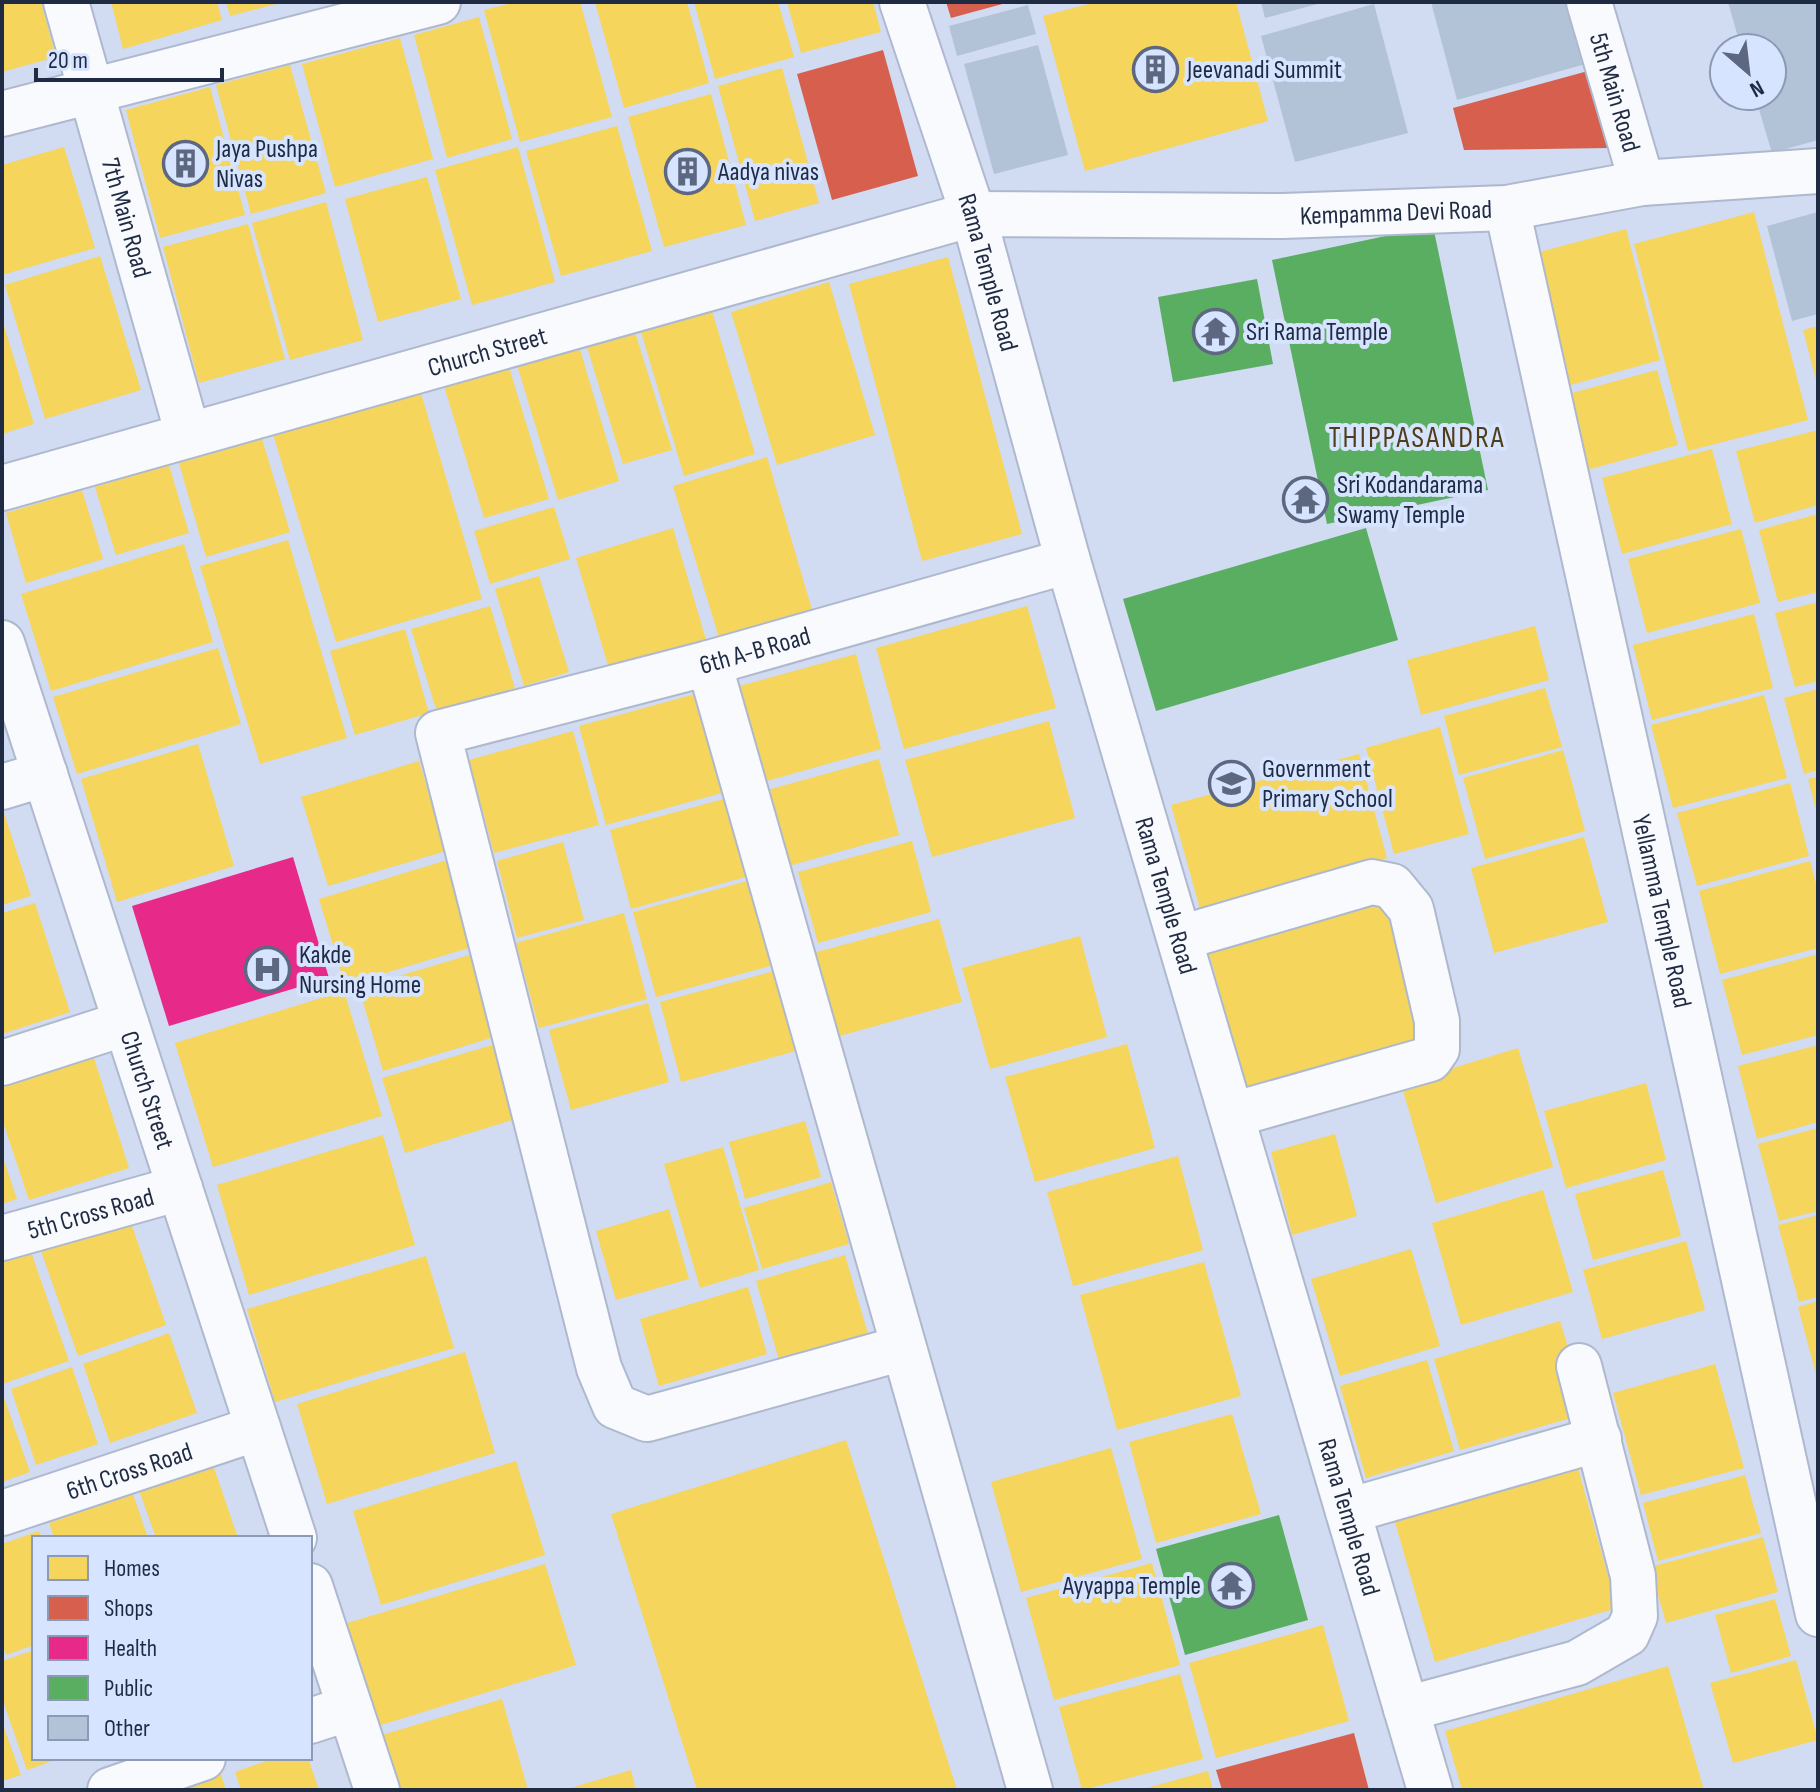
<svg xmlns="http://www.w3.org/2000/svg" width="1820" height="1792" font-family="'Sofia Sans Condensed',sans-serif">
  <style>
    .homes { fill: #f6d55c }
    .shops { fill: #d6604d }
    .health { fill: #e7298a }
    .public { fill: #5aae61 }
    .building { fill: #b2c2d7 }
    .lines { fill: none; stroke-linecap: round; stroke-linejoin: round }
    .minor-casing { stroke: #aeb8ce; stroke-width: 48 }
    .minor { stroke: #f8fafd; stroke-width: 44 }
    .labels { text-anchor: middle; stroke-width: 8; stroke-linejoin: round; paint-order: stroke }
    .poi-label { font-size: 26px; fill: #1f2a43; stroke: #d7e4ff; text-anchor: start }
    .street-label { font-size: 26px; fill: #1f2a43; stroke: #d7e4ff }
    .quarter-label { font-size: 30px; letter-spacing: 2px; fill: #4f3e17; stroke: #d7e4ff }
  </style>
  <rect width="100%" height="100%" fill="#d1dbf1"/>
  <!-- homes -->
  <path class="homes" d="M2 2H41L56 57 2 72Z
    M111 2H217L222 20 123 49Z
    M226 2H280V3L230 16Z
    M516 2H580L612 117 520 142 484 10Z
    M595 2H687L709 83 624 108Z
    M694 2H778L794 57 715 79Z
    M787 2H873L881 32 801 53Z
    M1096 2H1236L1268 121 1085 171 1043 16Z
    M479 17 512 139 447 158 414 35Z
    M400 38 433 159 335 187 302 64Z
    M290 65 326 193 251 214 216 85Z
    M782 68 819 203 755 221 718 86Z
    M210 87 245 215 160 238 126 110Z
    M711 94 746 225 664 247 628 117Z
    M617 126 652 251 561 276 526 151Z
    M64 147 95 248 2 275V165Z
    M518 147 555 282 472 305 435 170Z
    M427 177 461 299 378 322 345 199Z
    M326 202 363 340 290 360 252 223Z
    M1754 212 1808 420 1688 451 1634 244Z
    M248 224 285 359 199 383 163 247Z
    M1626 229 1660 360 1567 386 1532 254Z
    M100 256 141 390 45 419 5 285Z
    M948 257 1022 534 922 561 849 284Z
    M829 282 875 435 777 465 731 312Z
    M712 311 755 454 684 476 641 332Z
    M2 319 34 424 2 434Z
    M1818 326V384H1817L1803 330Z
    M635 332 672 450 623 464 587 347Z
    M579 346 619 481 558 500 517 365Z
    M509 367 549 499 484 518 444 386Z
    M1657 370 1678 445 1587 470 1568 394Z
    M420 390 482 599 336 642 273 434Z
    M1818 430V505L1755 523 1736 451Z
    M262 439 290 532 206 557 179 463Z
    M1712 449 1732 524 1622 554 1602 478Z
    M767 457 813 613 720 641 673 486Z
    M169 465 189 533 116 555 95 487Z
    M82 490 103 559 26 583 6 513Z
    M554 507 570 559 490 584 474 531Z
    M1818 514V592L1778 602 1759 530Z
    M673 528 707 643 610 672 576 558Z
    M1741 529 1760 603 1647 633 1628 559Z
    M288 540 347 738 260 764 200 566Z
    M184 544 213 642 51 691 21 594Z
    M539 576 569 672 524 686 495 589Z
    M1818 602V681L1795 687 1775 613Z
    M490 606 515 688 437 712 411 629Z
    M1027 606 1056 708 904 749 876 648Z
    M1754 614 1773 688 1652 720 1633 645Z
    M1535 626 1549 680 1421 715 1407 660Z
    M405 629 429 713 355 735 330 651Z
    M218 648 241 724 77 774 53 697Z
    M856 654 881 749 752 785 725 690Z
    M1545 688 1562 747 1459 775 1444 716Z
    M1818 689V770L1804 774 1784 698Z
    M702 692 729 791 606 825 579 726Z
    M1764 695 1787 778 1673 808 1651 725Z
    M1049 721 1075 818 932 857 905 760Z
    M1440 727 1469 834 1394 854 1366 748Z
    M573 731 599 825 494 853 469 760Z
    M198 744 234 866 117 902 81 779Z
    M1563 750 1585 831 1485 859 1463 778Z
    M1359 754 1387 858 1200 909 1171 805Z
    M879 759 899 835 778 869 757 793Z
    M419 761 446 851 328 886 301 797Z
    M1818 777V814H1817L1808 779Z
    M1790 783 1809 856 1697 886 1677 813Z
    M727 798 749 876 631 909 610 830Z
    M2 807 31 896 2 905Z
    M1584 837 1608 922 1494 953 1471 868Z
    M912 841 931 912 818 943 798 872Z
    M563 842 584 920 517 938 497 861Z
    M447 860 472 947 345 985 319 899Z
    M1810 861 1818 891V948L1720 974 1699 891Z
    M751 880 774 965 656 997 633 912Z
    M1392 899 1429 1044 1249 1097 1206 942Z
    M35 903 70 1012 2 1034V913Z
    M624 913 647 999 539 1028 516 943Z
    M939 919 962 1002 825 1040 802 956Z
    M1080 936 1107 1037 990 1069 962 968Z
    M479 952 504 1034 383 1071 359 988Z
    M1818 954V1035L1742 1055 1722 980Z
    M774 971 796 1051 681 1082 660 1002Z
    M344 991 382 1116 213 1167 175 1043Z
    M648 1003 669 1082 571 1110 549 1030Z
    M502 1042 525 1116 405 1153 382 1078Z
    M1127 1044 1155 1148 1035 1182 1005 1077Z
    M1818 1045V1122L1757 1139 1738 1066Z
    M1518 1048 1553 1167 1436 1203 1401 1084Z
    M93 1055 129 1168 29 1200 2 1119V1085Z
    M1646 1083 1666 1160 1566 1188 1544 1111Z
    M805 1121 821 1177 745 1199 729 1142Z
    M1818 1128V1211L1779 1221 1758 1144Z
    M1335 1134 1357 1216 1292 1235 1271 1152Z
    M383 1135 415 1245 249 1295 217 1185Z
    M723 1147 759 1270 700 1288 664 1164Z
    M2 1155 17 1199 2 1204Z
    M1178 1156 1203 1250 1073 1286 1047 1192Z
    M1663 1170 1681 1236 1593 1260 1575 1194Z
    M831 1182 849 1244 762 1269 744 1208Z
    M1543 1190 1573 1292 1461 1325 1432 1223Z
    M669 1209 689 1279 616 1300 596 1231Z
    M1818 1215V1297L1799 1302 1778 1225Z
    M130 1220 166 1325 78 1356 41 1251Z
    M1686 1241 1705 1310 1602 1339 1583 1270Z
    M1411 1249 1440 1346 1340 1376 1311 1279Z
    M31 1252 69 1361 2 1384V1262Z
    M845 1255 868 1334 779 1360 756 1281Z
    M426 1256 454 1348 275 1402 247 1309Z
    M1204 1262 1241 1396 1117 1430 1080 1295Z
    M748 1287 767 1354 659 1386 640 1319Z
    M1818 1301V1378H1817L1798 1307Z
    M1560 1321 1588 1413 1460 1450 1434 1359Z
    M169 1333 197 1413 110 1443 83 1364Z
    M465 1352 495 1453 327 1504 297 1404Z
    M1427 1360 1454 1451 1366 1478 1340 1386Z
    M1715 1364 1744 1468 1641 1495 1613 1393Z
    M72 1367 98 1444 36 1465 11 1389Z
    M2 1392 30 1472 2 1482Z
    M1232 1414 1261 1514 1156 1543 1129 1442Z
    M846 1440 957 1790H697L611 1514Z
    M1111 1448 1142 1559 1021 1592 991 1482Z
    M1574 1454 1617 1608 1435 1662 1391 1508Z
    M516 1461 545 1555 381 1605 353 1511Z
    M213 1465 238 1538H156L139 1490Z
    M1745 1475 1761 1533 1658 1561 1643 1503Z
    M133 1494 148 1538H54L49 1523Z
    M39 1531 42 1538H34V1645L6 1655 2 1643V1544Z
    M1763 1537 1778 1592 1666 1623 1650 1567Z
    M1152 1563 1180 1665 1054 1700 1026 1598Z
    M545 1564 576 1665 378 1726 347 1623Z
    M1775 1599 1791 1656 1731 1673 1715 1615Z
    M1323 1625 1349 1721 1216 1758 1189 1663Z
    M34 1650V1758H61L27 1770 2 1698V1661Z
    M1796 1660 1818 1740 1733 1763 1710 1683Z
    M1668 1666 1704 1790H1462L1445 1731Z
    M1180 1674 1203 1759 1082 1790 1059 1707Z
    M502 1699 528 1790H398L382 1735Z
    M2 1722 21 1775 2 1781Z
    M276 1758H308L319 1790H241L235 1772Z
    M218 1766 226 1790H152Z
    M631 1770 636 1790H567V1789Z
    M1208 1771 1213 1790H1143V1789Z"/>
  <!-- shops -->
  <path class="shops" d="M946 2H1005L1006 3 951 18Z
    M883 50 918 176 832 200 797 74Z
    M1588 71 1609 148 1464 150 1453 108Z
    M1354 1733 1369 1790H1222L1216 1770Z"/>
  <!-- health -->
  <path class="health" d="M293 857 329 978 169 1026 132 906Z"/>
  <!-- public -->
  <path class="public" d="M1433 226 1488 490 1327 524 1272 260Z
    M1257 279 1273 364 1173 382 1158 297Z
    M1366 528 1398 640 1156 711 1123 599Z
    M1279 1515 1308 1620 1185 1655 1156 1549Z"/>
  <!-- building -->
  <path class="building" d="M1261 2H1320L1321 3 1265 18Z
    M1431 2H1573L1589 63 1457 100Z
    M1728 2H1818V140L1772 153 1755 96H1772V48H1741Z
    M1374 4 1408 133 1295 162 1261 36Z
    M1028 5 1036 34 957 56 949 26Z
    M1038 45 1068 155 994 174 964 64Z
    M1818 212V314L1792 321 1767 226Z"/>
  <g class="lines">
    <defs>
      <g id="minor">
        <path id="s1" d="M66 2 188 435"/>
        <path id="s2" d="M902 2 973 214 1068 561 1430 1790"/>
        <path id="s3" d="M1589 2 1642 183"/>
        <path d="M2 114 438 2"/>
        <path id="s4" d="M1507 208 1818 1614"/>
        <path id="s5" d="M2 488 973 214 1283 216 1507 208 1642 183 1818 171"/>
        <path id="s6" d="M2 643 294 1538"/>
        <path d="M709 663 1030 1790"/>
        <path d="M2 787 45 774"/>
        <path d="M1180 938 1372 882 1392 886 1411 909 1437 1021V1049L1430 1059 1232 1115"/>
        <path d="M2 1063 126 1023"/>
        <path id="s7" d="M2 1238 180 1188"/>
        <path id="s8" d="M903 1348 647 1419 615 1406 599 1368 438 733 709 663 1068 561"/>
        <path d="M1348 1511 1599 1439"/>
        <path id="s9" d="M2 1513 258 1428"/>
        <path d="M310 1586 377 1790"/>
        <path d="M1406 1709 1577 1663 1627 1634 1635 1616 1633 1576 1579 1366"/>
        <path d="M310 1721 350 1708"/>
        <path d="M110 1790 203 1758"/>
      </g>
    </defs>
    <!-- minor casing -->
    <use href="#minor" class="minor-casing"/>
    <!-- minor -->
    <use href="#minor" class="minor"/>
  </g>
  <!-- icons -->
  <defs>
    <symbol id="building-ring" viewBox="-11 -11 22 22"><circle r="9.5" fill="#d7e4ff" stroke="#5d6880" stroke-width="1.5"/><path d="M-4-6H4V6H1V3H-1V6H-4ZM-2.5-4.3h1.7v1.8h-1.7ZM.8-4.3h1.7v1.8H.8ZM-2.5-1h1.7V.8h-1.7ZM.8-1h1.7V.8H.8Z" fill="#5d6880"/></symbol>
    <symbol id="temple-ring" viewBox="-11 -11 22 22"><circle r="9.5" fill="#d7e4ff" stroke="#5d6880" stroke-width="1.5"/><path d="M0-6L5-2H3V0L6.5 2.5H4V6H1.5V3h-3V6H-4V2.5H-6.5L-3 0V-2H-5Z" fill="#5d6880"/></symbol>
    <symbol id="school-ring" viewBox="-11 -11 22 22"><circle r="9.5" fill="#d7e4ff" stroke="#5d6880" stroke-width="1.5"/><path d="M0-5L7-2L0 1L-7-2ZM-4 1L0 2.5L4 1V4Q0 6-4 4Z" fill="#5d6880"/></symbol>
    <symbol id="hospital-ring" viewBox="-11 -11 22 22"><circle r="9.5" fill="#d7e4ff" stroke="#5d6880" stroke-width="1.5"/><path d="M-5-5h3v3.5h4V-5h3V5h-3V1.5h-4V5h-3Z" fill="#5d6880"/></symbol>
  </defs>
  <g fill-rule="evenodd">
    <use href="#building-ring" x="1130" y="44" width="51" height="51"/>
    <use href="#building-ring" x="160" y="138" width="51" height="51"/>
    <use href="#building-ring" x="662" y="146" width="51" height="51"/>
    <use href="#temple-ring" x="1190" y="306" width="51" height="51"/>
    <use href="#temple-ring" x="1280" y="474" width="51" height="51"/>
    <use href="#school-ring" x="1206" y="758" width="51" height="51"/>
    <use href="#hospital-ring" x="242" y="944" width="51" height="51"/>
    <use href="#temple-ring" x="1206" y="1560" width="51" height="51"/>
  </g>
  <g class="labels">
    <!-- poi labels -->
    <g class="poi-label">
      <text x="1187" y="78">Jeevanadi Summit</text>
      <text x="216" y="157">Jaya Pushpa<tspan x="216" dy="30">Nivas</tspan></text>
      <text x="718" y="180">Aadya nivas</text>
      <text x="1246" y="340">Sri Rama Temple</text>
      <text x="1337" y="493">Sri Kodandarama<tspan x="1337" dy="30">Swamy Temple</tspan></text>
      <text x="1262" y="777">Government<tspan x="1262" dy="30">Primary School</tspan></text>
      <text x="299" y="963">Kakde<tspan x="299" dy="30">Nursing Home</tspan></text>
      <text x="1201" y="1594" text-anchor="end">Ayyappa Temple</text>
    </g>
    <!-- street labels -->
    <g class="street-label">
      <text dy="9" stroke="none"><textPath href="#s3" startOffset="94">5th Main Road</textPath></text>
      <text dy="9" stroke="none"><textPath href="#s5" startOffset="1432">Kempamma Devi Road</textPath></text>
      <text dy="9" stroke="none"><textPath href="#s1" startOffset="224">7th Main Road</textPath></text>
      <text dy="9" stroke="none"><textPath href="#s2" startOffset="284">Rama Temple Road</textPath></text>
      <text dy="9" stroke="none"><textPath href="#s5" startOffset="504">Church Street</textPath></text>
      <text dy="9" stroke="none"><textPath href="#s8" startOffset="1324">6th A-B Road</textPath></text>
      <text dy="9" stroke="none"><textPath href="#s2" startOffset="932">Rama Temple Road</textPath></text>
      <text dy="9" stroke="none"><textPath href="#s4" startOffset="720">Yellamma Temple Road</textPath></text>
      <text dy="9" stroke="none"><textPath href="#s6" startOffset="470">Church Street</textPath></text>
      <text dy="9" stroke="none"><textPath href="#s7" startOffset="92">5th Cross Road</textPath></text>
      <text dy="9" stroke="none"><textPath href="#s9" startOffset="134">6th Cross Road</textPath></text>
      <text dy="9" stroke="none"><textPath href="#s2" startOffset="1580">Rama Temple Road</textPath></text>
    </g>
    <!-- quarter labels -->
    <g class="quarter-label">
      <text x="1417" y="447">THIPPASANDRA</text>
    </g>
  </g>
  <!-- border -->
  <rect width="1820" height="1792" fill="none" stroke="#1f2a43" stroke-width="8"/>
  <!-- legend -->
  <rect x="32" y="1536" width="280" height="224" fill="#d7e4ff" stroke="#8d9ab4" stroke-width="2"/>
  <rect x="48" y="1556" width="40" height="24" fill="#f6d55c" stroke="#8d9ab4" stroke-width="2"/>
  <text x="104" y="1576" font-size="24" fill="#1f2a43">Homes</text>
  <rect x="48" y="1596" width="40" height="24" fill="#d6604d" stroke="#8d9ab4" stroke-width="2"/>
  <text x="104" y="1616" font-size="24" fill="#1f2a43">Shops</text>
  <rect x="48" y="1636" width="40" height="24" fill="#e7298a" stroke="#8d9ab4" stroke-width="2"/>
  <text x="104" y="1656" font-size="24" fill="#1f2a43">Health</text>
  <rect x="48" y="1676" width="40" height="24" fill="#5aae61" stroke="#8d9ab4" stroke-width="2"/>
  <text x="104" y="1696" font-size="24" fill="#1f2a43">Public</text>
  <rect x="48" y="1716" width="40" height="24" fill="#b2c2d7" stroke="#8d9ab4" stroke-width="2"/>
  <text x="104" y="1736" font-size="24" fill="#1f2a43">Other</text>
  <!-- north arrow -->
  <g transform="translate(1748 72) rotate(152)"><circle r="38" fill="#d7e4ff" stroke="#8d9ab4" stroke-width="2"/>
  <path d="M0-6L14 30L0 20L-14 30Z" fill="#5d6880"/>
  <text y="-12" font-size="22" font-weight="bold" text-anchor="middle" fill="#1f2a43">N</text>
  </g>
  <!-- scale -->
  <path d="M36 68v12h186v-12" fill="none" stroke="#1f2a43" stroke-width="4"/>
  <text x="48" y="68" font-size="24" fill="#1f2a43" stroke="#d7e4ff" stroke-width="6" paint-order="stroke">20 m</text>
</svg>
